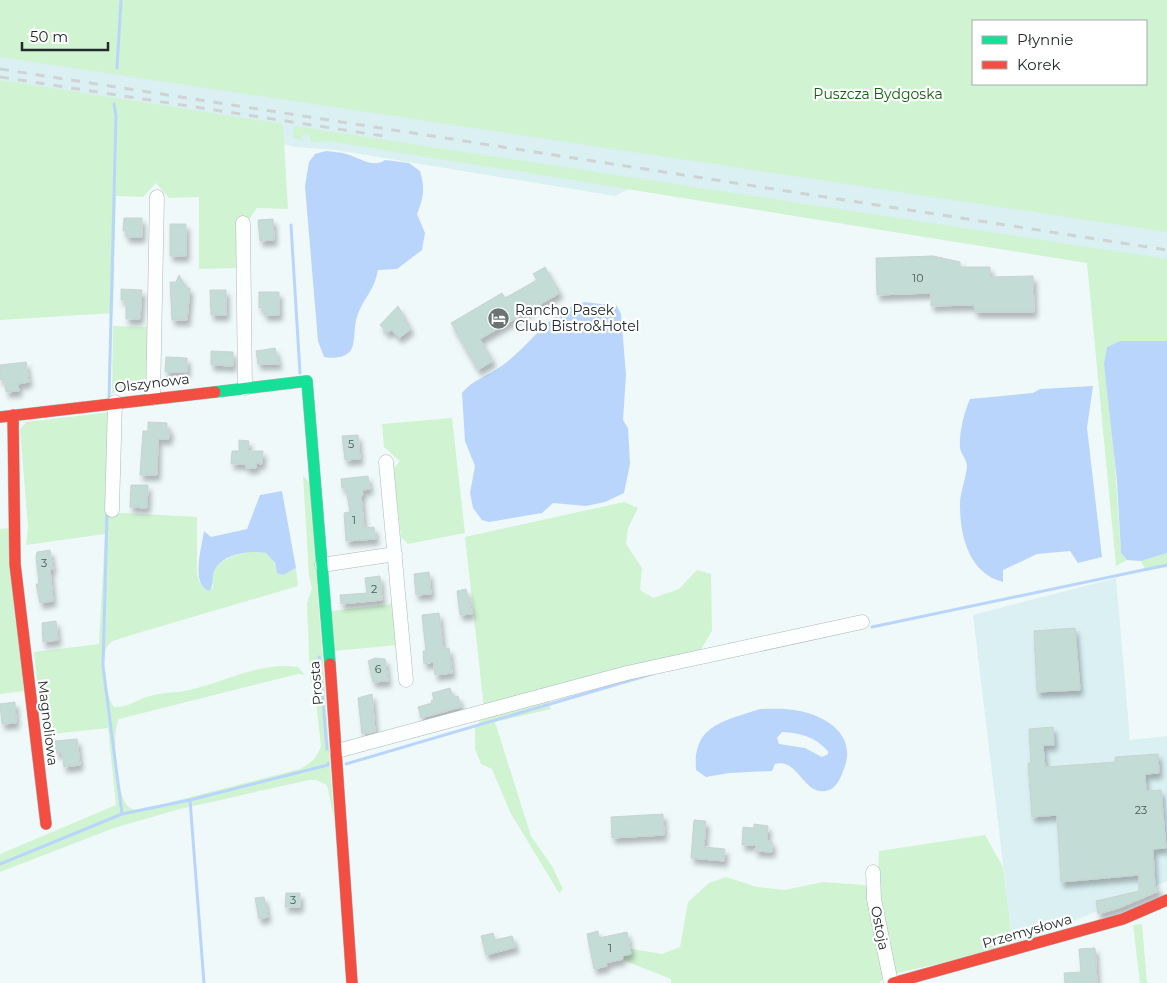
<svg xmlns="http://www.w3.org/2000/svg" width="1167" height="983" font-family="Montserrat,sans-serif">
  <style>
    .built { fill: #daf0f3 }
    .green { fill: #d0f3d2; fill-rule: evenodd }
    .water { fill: #bad5fc; fill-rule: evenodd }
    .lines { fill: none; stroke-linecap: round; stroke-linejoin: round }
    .stream { stroke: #bad5fc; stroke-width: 3 }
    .building { fill: #c3dcd6; stroke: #cad2d1; filter: url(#shadow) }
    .street-casing { stroke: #afb8b9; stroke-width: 15 }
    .fast-casing { stroke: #afb8b9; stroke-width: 12 }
    .jam-casing { stroke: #afb8b9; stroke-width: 12 }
    .street { stroke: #fdfefe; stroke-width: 14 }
    .fast { stroke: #16e098; stroke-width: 11 }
    .jam { stroke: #f24e42; stroke-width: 11 }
    .rail { stroke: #d0d3d3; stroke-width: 3; stroke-dasharray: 9 9; stroke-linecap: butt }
    .labels { text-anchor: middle; stroke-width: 4.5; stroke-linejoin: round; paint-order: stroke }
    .number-label { font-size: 11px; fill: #4a5756 }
    .park-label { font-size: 14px; fill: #0e620e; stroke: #fff }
    .poi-label { font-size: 14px; fill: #222b2b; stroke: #fff; text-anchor: start }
    .street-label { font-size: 14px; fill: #222b2b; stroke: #fff }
  </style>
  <defs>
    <filter id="shadow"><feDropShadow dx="3" dy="5.5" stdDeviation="2.5" flood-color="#0004"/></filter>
  </defs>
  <rect width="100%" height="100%" fill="#eff9fa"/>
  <!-- built -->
  <path class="built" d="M0 53 1167 230V285L1089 263 629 189 615 196 336 150 297 147 114 109 0 92Z
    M1116 578 1130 740 1167 736V881L1013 947 973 615Z"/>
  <!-- green -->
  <path class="green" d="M0 0H1167V232L0 57ZM973 21H1146V84H973Z
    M0 80 283 124 288 209 257 208 247 222 239 268 199 269V197L169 198 156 183 143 197 116 196 113 313 0 320Z
    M294 126 1167 259V341H1120L1107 347 1121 553 1127 560 1116 566 1087 263 329 141 311 142 310 136 303 134 302 141 293 137Z
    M113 326 150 327 149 389 112 393Z
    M111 412 106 512 197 517V574L200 583 213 588C213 582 212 573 215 568 222 558 254 547 266 553 273 557 276 566 277 573L291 571 296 568 298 586 128 636C122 638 114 640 110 643 98 653 106 696 114 707 129 708 137 699 150 696 163 692 176 693 189 690 225 682 261 661 298 667L305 675 298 674 119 719C111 732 117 791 126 804 130 809 134 810 140 810L300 769C311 763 317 758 321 746L315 692 310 679 307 603 312 588 309 576 303 476 310 483 334 818 327 785 316 780H309L180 809 114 828 0 872V854L116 805 108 728 43 735 34 652 99 644 105 534 26 545 28 527 20 429 26 422Z
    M452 418 465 533 408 544 401 537 393 469 400 461 384 447 382 424Z
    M624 502 638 508 628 528 626 544 642 568 640 590 653 598 679 589 697 570 711 574 712 631 700 651 484 708 465 537Z
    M9 528 24 691 0 694V529Z
    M1167 553V567L1146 571 1141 561Z
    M393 604 397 645 334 651 331 611Z
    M548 700 551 709 495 722 531 836 552 866 563 889 559 893 510 812 492 769 481 764 475 749V727L483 718Z
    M985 835 1003 867 1013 947 884 976 880 983H671V979L623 960 626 948 662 954 680 947 688 902 709 883 726 877 757 887 785 890 823 882 878 886 879 851Z
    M1142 924 1147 983H1140L1133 925Z"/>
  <!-- water -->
  <path class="water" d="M326 151C333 152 340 152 346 154 359 157 373 169 385 160L409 163 420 171C425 188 424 197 417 214L425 233 422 250 397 269 378 270C374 292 363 298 357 317 354 325 355 341 352 348 348 358 333 359 324 357L318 341 305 186 309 162 315 154Z
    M585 302 617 306 621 314 626 375 623 420 628 428 630 464 624 493 605 502 586 506 553 503 542 513 489 522 482 520 473 508 470 493 475 466 465 441 462 393C472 380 490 375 503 365 531 345 550 310 585 302Z
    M1120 341H1167V553L1141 561 1127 560 1121 553 1117 481 1104 364 1107 347Z
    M1093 386 1087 428 1102 557 1078 563 1070 551 1037 554 1003 570V582C969 573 960 537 960 504 960 492 966 479 967 466 967 460 961 454 960 448 959 432 964 413 970 399L1033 393 1040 389Z
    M282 491 296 568 283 575 277 573 275 563 266 553C250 550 224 554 215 569 211 576 215 585 209 591 190 584 202 547 204 531L211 537 247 529 260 495Z
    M760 709C771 709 783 708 794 710 822 714 856 732 845 766 842 774 838 787 829 790 804 799 799 757 775 764L772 771 729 773 706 777 696 770C692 725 724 721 760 709ZM782 732C801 733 815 737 828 751V754L822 757 805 748 779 744 777 738Z"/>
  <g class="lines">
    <!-- stream -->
    <path class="stream" d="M117 68 121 0
      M291 225 300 373
      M109 398 116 115 114 104
      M872 627 1167 565
      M319 657 327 749
      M346 764 652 674
      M190 800 328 765V763
      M122 814 190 800 204 983
      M0 864 122 814 103 666 107 512"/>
  </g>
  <!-- building -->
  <path class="building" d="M124 218H142V237H126V231H123Z
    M273 219 274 240 260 241 258 220Z
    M170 224H186V256H170Z
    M933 256 960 262V267H990V277L1033 276 1034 312H975L974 305 931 306V293L877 295 876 258Z
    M545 267 560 293 480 339 493 361 478 370 451 323 502 293 505 298 537 280 533 274Z
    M179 275 187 288H190L187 320H172L170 282H176Z
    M121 289 142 290 140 319H126V300H121Z
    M210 290H226V315H211Z
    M259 292H279V315H264V308H259Z
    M398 306 411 329 399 338 392 330 387 333 380 325Z
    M275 348 279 364H258L256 351Z
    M211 351 233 352V366L211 365Z
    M166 357 187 358V372H165Z
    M26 362 29 382 18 384 19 391 6 392 5 379 0 380V365Z
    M148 422 167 423V429H170L169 439H158L157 475H140L143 431H148Z
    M358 435 360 459 345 460 342 436Z
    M239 440 249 441 248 451H263L262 464 256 463V468H246V464H231L232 451H239Z
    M368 476 370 489 362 490 363 495H361L364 528 374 527 376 539 346 541 344 513 350 512 346 488H342L341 479Z
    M131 485H148L147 508 130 507Z
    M50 550 53 569H50L53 601 40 603 36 584H39L36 557 37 552Z
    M429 572 431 594 416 595 414 574Z
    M380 576 382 600 341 604 340 595 367 593 365 578Z
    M466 589 472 614 460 615 457 591Z
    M439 613 443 649 449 648 452 673 435 675 434 662 424 664 423 651H426L422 615Z
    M56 621 58 640 43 642 42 623Z
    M1075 628 1080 690 1037 692 1034 631Z
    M375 658 385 659 388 681 373 682 368 661Z
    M450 688 453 697 458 696 461 707 421 718 418 707 432 703 431 701 434 700 432 693Z
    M372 694 375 732 362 734 358 698Z
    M15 702 16 723 2 724 0 704Z
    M1053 727 1054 745H1043L1045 767 1115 762V757L1158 754 1159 773 1145 774 1146 791 1161 790 1166 848 1153 849 1155 888 1158 887 1159 891 1119 908 1098 914 1096 901 1139 891V875L1061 882 1057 815 1032 817 1028 763H1031L1029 729Z
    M77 739 80 765 64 767 62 752 56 753 55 741Z
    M663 814 664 835 612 838 611 817Z
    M694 820 706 821 704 847 725 849 724 861 691 858Z
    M754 824 768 826 767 841H772V852L755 851 756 845H742L743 827 754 828Z
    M286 893H300V907H285Z
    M264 897 268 917 259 919 255 898Z
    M598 931 599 938 627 932 631 954 622 956 623 959 606 963 607 966 594 969 587 934Z
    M493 933 495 940 512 936 516 947 486 955 481 936Z
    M1095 948 1097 983H1065L1064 973 1081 972 1079 949Z"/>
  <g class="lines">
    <defs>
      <path id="street" d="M243 223 245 388
        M153 398 157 197
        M386 462 406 680
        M112 510 115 402
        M322 565 395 554
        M337 751 627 673 862 622
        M873 872 874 899 891 983"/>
      <path id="fast" d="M215 392 307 381 330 664"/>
      <path id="jam" d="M13 415 15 564 46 824
        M0 417 215 392
        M330 664 352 983
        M893 983 1123 919 1167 900"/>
    </defs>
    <!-- street casing -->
    <use href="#street" class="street-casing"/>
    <!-- fast casing -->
    <use href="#fast" class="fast-casing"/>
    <!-- jam casing -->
    <use href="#jam" class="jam-casing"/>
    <!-- street -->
    <use href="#street" class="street"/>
    <!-- fast -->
    <use href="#fast" class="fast"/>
    <!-- jam -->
    <use href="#jam" class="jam"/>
    <!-- rail -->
    <path class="rail" d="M0 69 1167 250
      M0 77 390 137"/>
  </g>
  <!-- icons -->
  <defs>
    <symbol id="hotel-disc" viewBox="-11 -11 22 22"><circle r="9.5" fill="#6a7373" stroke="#fff"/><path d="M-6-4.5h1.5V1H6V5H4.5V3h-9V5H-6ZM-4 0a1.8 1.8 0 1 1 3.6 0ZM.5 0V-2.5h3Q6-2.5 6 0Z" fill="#fff"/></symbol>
  </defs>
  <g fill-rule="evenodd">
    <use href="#hotel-disc" x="486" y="306" width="25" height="25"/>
  </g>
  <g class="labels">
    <!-- number labels -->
    <g class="number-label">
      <text x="918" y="282">10</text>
      <text x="351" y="448">5</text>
      <text x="354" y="524">1</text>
      <text x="44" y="567">3</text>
      <text x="374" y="593">2</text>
      <text x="378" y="673">6</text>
      <text x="1141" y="814">23</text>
      <text x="293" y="904">3</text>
      <text x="610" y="952">1</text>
    </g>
    <!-- park labels -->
    <g class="park-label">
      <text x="878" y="99">Puszcza Bydgoska</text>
    </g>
    <!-- poi labels -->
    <g class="poi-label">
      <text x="515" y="315">Rancho Pasek<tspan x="515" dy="16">Club Bistro&amp;Hotel</tspan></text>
    </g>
    <!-- street labels -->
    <g class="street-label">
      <text transform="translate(152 383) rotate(-7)" y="5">Olszynowa</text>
      <text transform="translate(316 683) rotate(-95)" y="5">Prosta</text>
      <text transform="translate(48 723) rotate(83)" y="5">Magnoliowa</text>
      <text transform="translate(880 928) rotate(79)" y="5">Ostoja</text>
      <text transform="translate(1027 931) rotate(-16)" y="5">Przemysłowa</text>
    </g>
  </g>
  <!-- legend -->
  <rect x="972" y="20" width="175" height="65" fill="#ffffff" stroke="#a7aaaa"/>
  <rect x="982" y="36" width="25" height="8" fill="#16e098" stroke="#a7aaaa"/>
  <text x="1017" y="45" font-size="15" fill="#222b2b">Płynnie</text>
  <rect x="982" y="61" width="25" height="8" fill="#f24e42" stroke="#a7aaaa"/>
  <text x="1017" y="70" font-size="15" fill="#222b2b">Korek</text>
  <!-- scale -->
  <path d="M22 42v8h86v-8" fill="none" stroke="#222b2b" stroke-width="2.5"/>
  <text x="30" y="42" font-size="15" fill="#222b2b" stroke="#ffffff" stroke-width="4" paint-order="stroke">50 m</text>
</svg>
